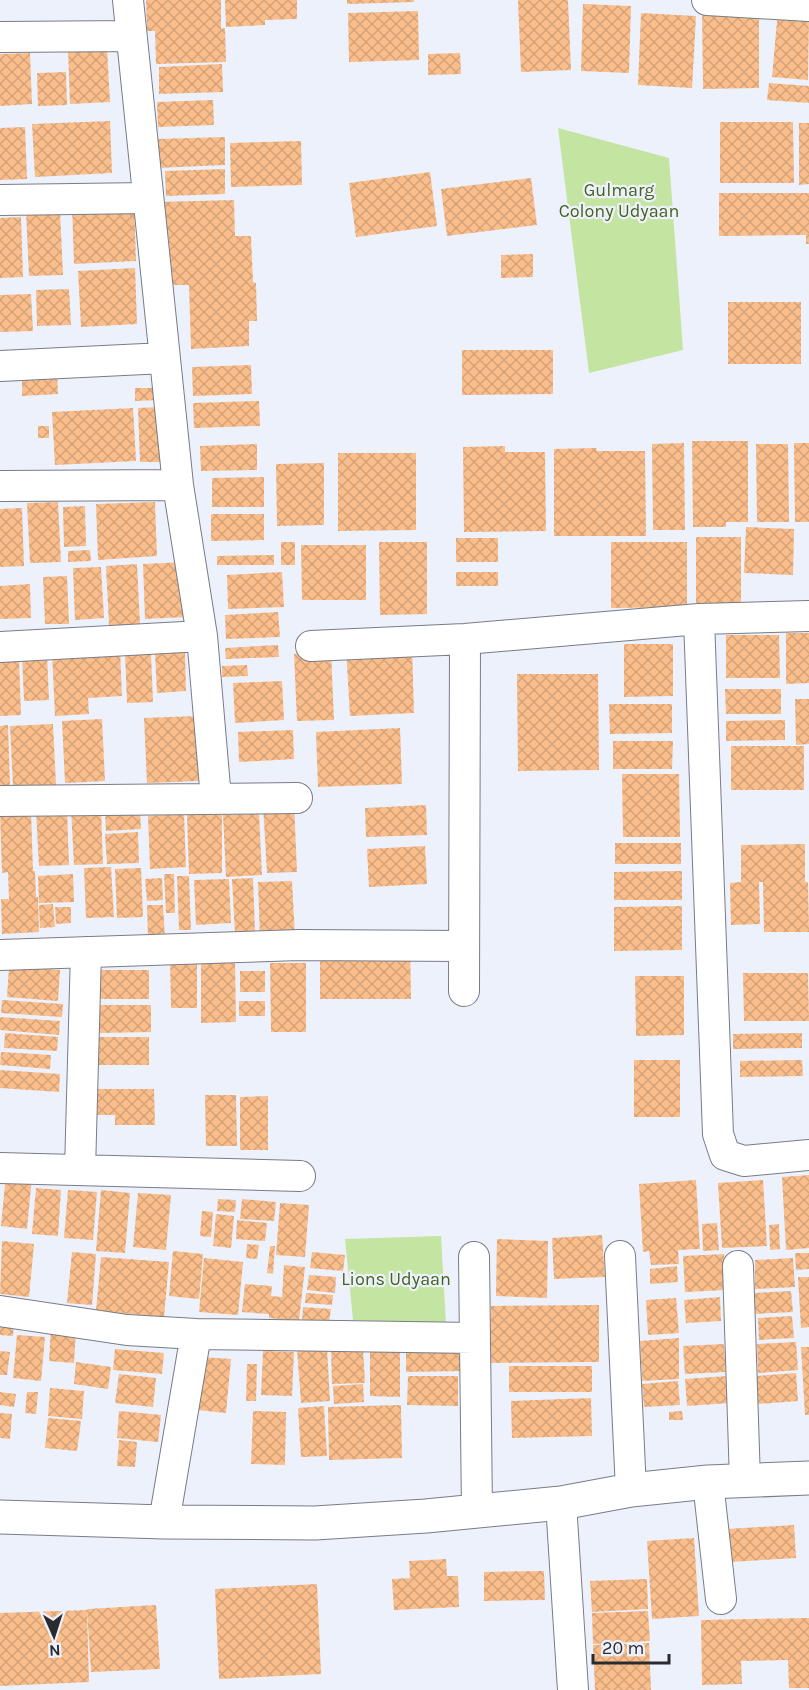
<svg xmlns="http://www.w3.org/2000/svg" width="809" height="1690" font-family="Karla,sans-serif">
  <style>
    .park { fill: #c4e4a1 }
    .building { fill: url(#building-cross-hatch) }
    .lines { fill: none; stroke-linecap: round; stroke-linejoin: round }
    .minor-casing { stroke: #787c86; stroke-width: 32 }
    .tertiary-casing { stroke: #787c86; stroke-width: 35 }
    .minor { stroke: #fff; stroke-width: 30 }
    .tertiary { stroke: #fff; stroke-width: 33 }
    .labels { text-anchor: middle; stroke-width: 4.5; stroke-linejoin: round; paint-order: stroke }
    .park-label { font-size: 18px; fill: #46621e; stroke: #edf1fc }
  </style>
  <defs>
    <pattern id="building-cross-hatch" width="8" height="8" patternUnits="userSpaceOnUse" patternTransform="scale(1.5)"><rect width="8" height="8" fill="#fabe8c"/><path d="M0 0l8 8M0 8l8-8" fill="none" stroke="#d6a379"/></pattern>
  </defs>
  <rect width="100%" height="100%" fill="#edf1fc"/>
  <!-- park -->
  <path class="park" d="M558 128 669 158 683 350 589 373Z
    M441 1236 446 1324 353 1320 345 1239Z"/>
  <!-- building -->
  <path class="building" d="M146 0H221V29L225 28 226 62 156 64 155 31H147Z
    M225 0H297V19L265 20V25L226 27Z
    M347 0H414V2L347 4Z
    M518 0H568L571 70 521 72Z
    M583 4 631 6 629 73 581 71Z
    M759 9V88L703 89 702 10Z
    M778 10 809 13 808 80 772 77Z
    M418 11 419 60 349 62 348 13Z
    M641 13 696 16 692 88 638 85Z
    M107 47 110 102 70 104 68 49Z
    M30 53 32 104 0 106V54Z
    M460 53 461 74 428 75V54Z
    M222 64 223 92 159 94V67Z
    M66 72 67 105 38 106 37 73Z
    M769 83 809 86V103L767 100Z
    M213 100 214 125 158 127 157 102Z
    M110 121 112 173 35 177 32 124Z
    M720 122H793L794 183H720Z
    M799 123H809V184L799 185Z
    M25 127 27 179 0 180V128Z
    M225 137V165L157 168 156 139Z
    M301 141 302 185 231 187 230 143Z
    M225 169V194L166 196 165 171Z
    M430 172 437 226 356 237 349 183Z
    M531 178 537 225 447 236 441 189Z
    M719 193H809V244H806V235L719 236Z
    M234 200 235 236H251L253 282 256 283 257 321H249V346L191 349 189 285H170L169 238H160L159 202Z
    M134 202 136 261 74 264 72 205Z
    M60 211 63 275 29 276 26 212Z
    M21 217 23 277 0 278V218Z
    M533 254V277L501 278V255Z
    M135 268 137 324 81 327 78 271Z
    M69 289 71 325 37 326 36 290Z
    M31 294 33 331 0 332V295Z
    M728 302H801V364H728Z
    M462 350H553V394L462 395Z
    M251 365 252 394 193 396 192 367Z
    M57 370 58 394 22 396V371Z
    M135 388H159V400L135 401Z
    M259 401 260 426 194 428 193 403Z
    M159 407 162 462H140L138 408Z
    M133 408 136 461 55 465 52 412Z
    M38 426H49V438H38Z
    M692 441H748V522H726V527H693Z
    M684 443 685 530H653L652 444Z
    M794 443H809V522H795Z
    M257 444V470L201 471 200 446Z
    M756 444H788L789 522H757Z
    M505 446V452H545L546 531 464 532 463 447Z
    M596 448 597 451H645L646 536H554V449Z
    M338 453H416V530L338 531Z
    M324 463V525L277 526 276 464Z
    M264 477V507H212V478Z
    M58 502 61 562 30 563 27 503Z
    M155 502 157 556 98 560 96 504Z
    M85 506 86 546 64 547 63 507Z
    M22 508 24 566 0 567V509Z
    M211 514H264V540L211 541Z
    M746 527 794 529 793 575 744 573Z
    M696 537H741V612L696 613Z
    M456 538H498V562H456Z
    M281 542H295V565H281Z
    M379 542H427V614L380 615Z
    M611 542H687V607L611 608Z
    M301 545H366V600H302Z
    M90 550 91 561 68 562V551Z
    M274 555V565H217V556Z
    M185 562 187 617 145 619 143 564Z
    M137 564 140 624 109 626 106 566Z
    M101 567 104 618 75 620 73 568Z
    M282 572 284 607 228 609 227 575Z
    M456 572H498V586H456Z
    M67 576 69 624H45L43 577Z
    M30 584 31 618 0 619V586Z
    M278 612 280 637 226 639 225 615Z
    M786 633H809V683L786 684Z
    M726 635H779L780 678H726Z
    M624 644H673V696L624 697Z
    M278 645 279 657 226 659 225 648Z
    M412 646 414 713 350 716 346 648Z
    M120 649 122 696 88 698 89 714 55 716 52 653Z
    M185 652 186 691 157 693 155 653Z
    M331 652 334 720 297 721 294 654Z
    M47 653 49 700 24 701 22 655Z
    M125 654H151L153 702 127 703Z
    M0 658H19L21 715 0 716Z
    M247 665 248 676 222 677V666Z
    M517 674H598L599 770 518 771Z
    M282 681 284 720 235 723 233 683Z
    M725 689H781V714H726Z
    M795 699H809V744L796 745Z
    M609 704H672V733L610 734Z
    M196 716 199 781 147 783 144 718Z
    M102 719 105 781 65 783 62 721Z
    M785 720V740L726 741V721Z
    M53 724 56 785 13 787 10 726Z
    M8 725 10 786H0V726Z
    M400 728 402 784 318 787 316 732Z
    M293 730 294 759 239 762 238 732Z
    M613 741H673L672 769H613Z
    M731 746H804V790H731Z
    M622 774H679L680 837H623Z
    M294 803 297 872 267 873 263 804Z
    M426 805 427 835 366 837 365 808Z
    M101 807 103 864 74 865 71 808Z
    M67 810 69 865 39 866 36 812Z
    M31 811 33 871H35L36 897H38L39 932 2 934 1 899H9L8 872 2 873 0 812Z
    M140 811 141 829 106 831 105 813Z
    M184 814 186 867 150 869 148 816Z
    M259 814 262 875 226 877 223 815Z
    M187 815H222V873L189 874Z
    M138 832 139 863 107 864 105 834Z
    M615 843H681V864H615Z
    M805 844V882H808L809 932H764L763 882H759L760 924 731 925 730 883 741 882V845Z
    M425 846 427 884 369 887 367 849Z
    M111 867 114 917 86 918 84 868Z
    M141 868 143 917 117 918 115 869Z
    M682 871V900H614V872Z
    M73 874 74 902 39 903 38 876Z
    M164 874H174L175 913H166Z
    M177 876H189L191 930H179Z
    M162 878 163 900 147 901 145 879Z
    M253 878 255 932 235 933 232 879Z
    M229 879 231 923 196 925 194 880Z
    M292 881 295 937 260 939 258 882Z
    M53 904 55 927 40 928 39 905Z
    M147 905H163L165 938 148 939Z
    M682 906V950L614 951V907Z
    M55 907H71V923L56 924Z
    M410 946 411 999H320V947Z
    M170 959H197V1008H171Z
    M235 960 236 1022 201 1023V961Z
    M270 963H306V1032H271Z
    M9 967 60 970 58 1001 7 997Z
    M96 970H149V999H96Z
    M240 971H265V992H240Z
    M743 973H808L809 1021H744Z
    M635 976H684V1035L636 1036Z
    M2 1000 63 1004 62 1017 1 1013Z
    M239 1001H265V1016H239Z
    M97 1005H151V1032L97 1033Z
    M0 1017 60 1021 59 1035 0 1030Z
    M5 1033 58 1037 57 1051 4 1048Z
    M802 1033V1048L733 1049V1034Z
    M94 1037H149V1065H95Z
    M1 1052 51 1055 50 1069 0 1065Z
    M634 1060H680V1117H634Z
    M802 1060 803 1076 740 1077V1061Z
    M0 1070 60 1074 59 1092 0 1088Z
    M96 1089H154L155 1125H115V1115H96Z
    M205 1095H236L237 1146H206Z
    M268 1096V1150H240V1097Z
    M6 1174 32 1177 27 1229 1 1226Z
    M809 1175V1248L786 1250 782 1177Z
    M696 1180 700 1249 678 1250 679 1264 651 1265 649 1251 643 1252 639 1184Z
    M763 1180 767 1246 722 1248 718 1183Z
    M36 1188 61 1190 58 1236 32 1234Z
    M68 1190 97 1192 93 1240 64 1238Z
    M101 1190 130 1193 125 1253 96 1251Z
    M138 1193 171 1195 166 1250 133 1247Z
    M218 1199 236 1200 235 1212 217 1211Z
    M242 1199 276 1202 274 1221 240 1219Z
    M280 1203 309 1205 305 1257 276 1255Z
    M202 1211 213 1212 211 1237 200 1236Z
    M216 1214 234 1216 231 1248 213 1246Z
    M237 1220 267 1223 265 1241 236 1239Z
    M717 1223 719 1250 703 1251 702 1224Z
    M779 1224 780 1249 770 1250 769 1225Z
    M602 1235 605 1277 554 1279 552 1238Z
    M497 1239 548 1241 547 1298 496 1296Z
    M2 1241 34 1244 29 1297 0 1294Z
    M247 1244 259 1245 257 1259 246 1258Z
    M270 1246H275L273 1274 267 1273Z
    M173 1251 203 1254 199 1299 169 1296Z
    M72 1252 96 1254 92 1305 67 1303Z
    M312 1252 345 1255 343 1271 310 1268Z
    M795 1253H809V1269L796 1270Z
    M724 1254 726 1290 685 1292 683 1256Z
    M101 1257 169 1262 164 1317 96 1311Z
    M204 1258 243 1262 238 1315 199 1312Z
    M793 1258 795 1287 755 1289V1260Z
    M284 1265 305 1267 299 1321 269 1318V1314L242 1312 245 1284 272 1286 271 1296 282 1297Z
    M677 1266 678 1282 650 1284V1269Z
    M309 1275 336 1277 335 1293 307 1290Z
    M798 1277H809V1327L801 1328Z
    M791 1291 793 1312 753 1314 752 1293Z
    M306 1293 333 1295 332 1305 305 1303Z
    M720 1297 721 1321 686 1323 684 1300Z
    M676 1298 679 1333 648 1335 646 1300Z
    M599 1305V1362L490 1363 491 1306Z
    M303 1307 331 1309 329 1322 302 1320Z
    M792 1316 794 1338 759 1340 758 1318Z
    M0 1319 14 1320 13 1336 0 1335Z
    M51 1327 76 1329 74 1363 49 1361Z
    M17 1335 45 1337 41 1381 13 1378Z
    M679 1338V1379L642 1381 640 1341Z
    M796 1342 798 1370 758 1373 757 1344Z
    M724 1344 726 1372 685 1374 683 1346Z
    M462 1345 463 1371 406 1372V1346Z
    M801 1347H809V1415H805Z
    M327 1348 330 1401 301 1403 297 1349Z
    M363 1348 365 1383 332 1384 331 1349Z
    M115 1349 164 1353 162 1374 113 1370Z
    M370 1350H400V1397L370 1396Z
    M0 1351 10 1352 7 1375H0Z
    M263 1351 294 1352 292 1396 261 1395Z
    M202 1357 231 1359 226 1413 197 1410Z
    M76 1362 111 1367 108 1389 74 1384Z
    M247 1364H257L256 1401H246Z
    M509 1366H592V1392H509Z
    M796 1373 798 1401 758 1404 756 1376Z
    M119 1374 156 1378 153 1407 115 1403Z
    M408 1376H458V1406L407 1405Z
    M727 1376 729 1403 687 1406 685 1379Z
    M678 1381 680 1405 644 1407 642 1384Z
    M363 1384 364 1402 334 1404 333 1386Z
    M50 1388 84 1391 82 1419 48 1416Z
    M0 1392 16 1394 14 1407 0 1405Z
    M27 1392H38L36 1414 25 1413Z
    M591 1398 592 1436 512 1438 511 1401Z
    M401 1405 402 1458 329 1460 328 1407Z
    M324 1406 327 1456 301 1457 298 1408Z
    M119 1411 161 1415 158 1442 117 1438Z
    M253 1411 286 1412 285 1465 251 1464Z
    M682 1411 683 1420H669V1412Z
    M0 1413 12 1414 10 1439 0 1438Z
    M48 1418 81 1421 77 1451 45 1448Z
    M119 1440 137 1442 135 1467 117 1466Z
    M794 1525 796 1558 729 1562 727 1529Z
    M694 1538 699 1616 652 1619 647 1541Z
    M446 1559 447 1576H458L459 1607 394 1610 392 1579 410 1578 409 1561Z
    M544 1571 545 1600 484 1601V1572Z
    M647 1579 648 1609 592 1612 590 1581Z
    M317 1584 321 1674 219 1679 215 1589Z
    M156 1605 160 1669 91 1672 87 1609Z
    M87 1610 89 1682 0 1686V1613Z
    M648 1611 650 1641 593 1644 592 1613Z
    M809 1618V1688H789L788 1660 741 1661 742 1684 702 1685 701 1620Z
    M649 1643 651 1690H595L593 1645Z"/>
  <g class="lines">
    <defs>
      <path id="minor" d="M128 0 178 485 202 636 216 799
        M707 0 809 6
        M0 37 131 36
        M0 200 148 198
        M0 366 165 358
        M0 486 178 485
        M699 619 718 1134 725 1155 744 1161 809 1155
        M311 646 465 639 699 619 809 616
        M0 647 202 636
        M0 801 297 798
        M0 955 300 945 463 946
        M464 991 465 639
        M0 1168 300 1176
        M80 1170 86 952
        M620 1256 631 1490
        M474 1257 477 1511
        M738 1266 745 1481
        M0 1311 127 1330 196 1334 475 1338
        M708 1482 721 1599
        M561 1503 573 1690
        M164 1522 196 1334"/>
      <path id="tertiary" d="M0 1517 164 1522 315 1523 426 1516 561 1503 631 1490 708 1482 809 1478"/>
    </defs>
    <!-- minor casing -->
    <use href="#minor" class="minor-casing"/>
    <!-- tertiary casing -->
    <use href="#tertiary" class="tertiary-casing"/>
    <!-- minor -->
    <use href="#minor" class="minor"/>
    <!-- tertiary -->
    <use href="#tertiary" class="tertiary"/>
  </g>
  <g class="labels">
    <!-- park labels -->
    <g class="park-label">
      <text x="619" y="196">Gulmarg<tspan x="619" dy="21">Colony Udyaan</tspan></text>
      <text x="396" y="1285">Lions Udyaan</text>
    </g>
  </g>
  <!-- north arrow -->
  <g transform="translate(54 1636) rotate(177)" stroke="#edf1fc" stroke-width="4.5" paint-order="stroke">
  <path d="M0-4.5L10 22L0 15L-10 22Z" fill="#2a2b2f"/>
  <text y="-9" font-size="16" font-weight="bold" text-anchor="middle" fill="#2a2b2f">N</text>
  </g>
  <!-- scale -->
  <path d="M593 1654v9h76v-9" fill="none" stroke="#2a2b2f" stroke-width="3"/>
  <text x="602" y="1654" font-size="18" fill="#2a2b2f" stroke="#edf1fc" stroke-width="4.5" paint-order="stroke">20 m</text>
</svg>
